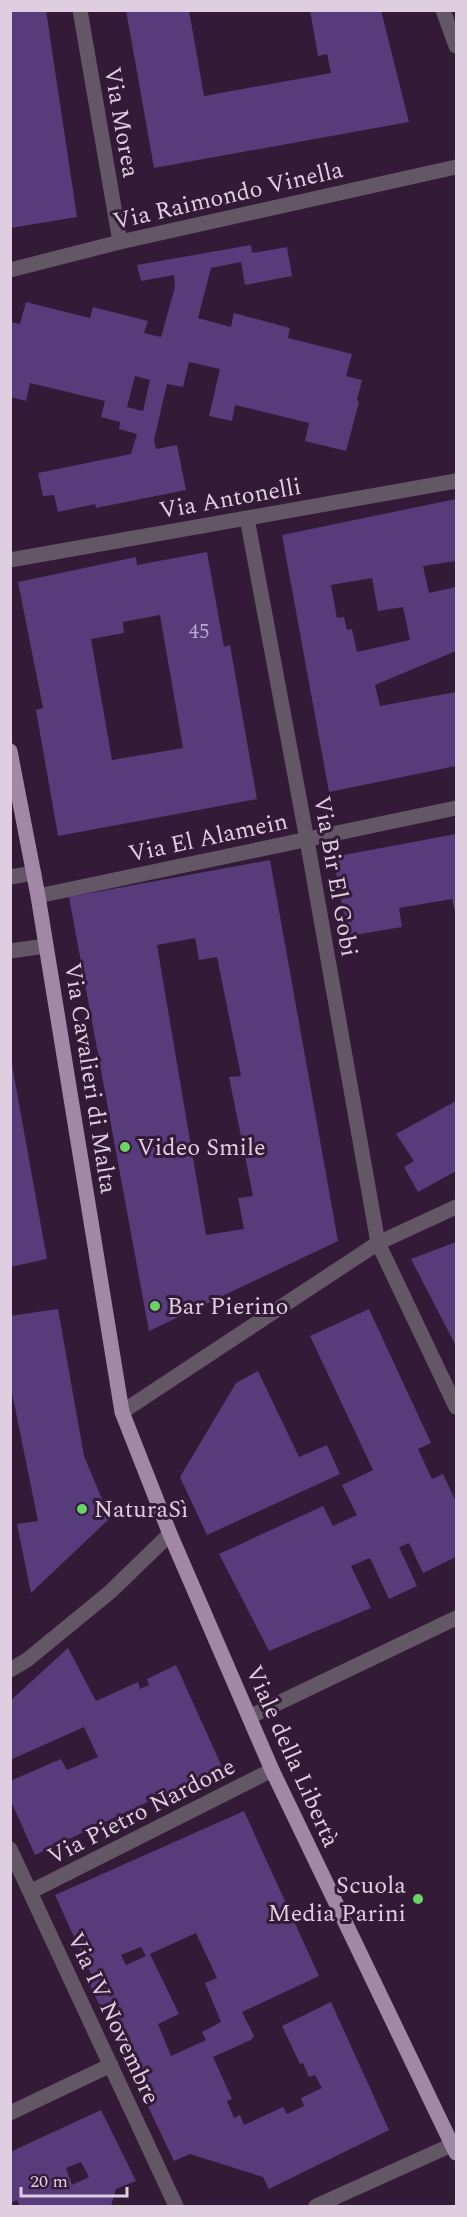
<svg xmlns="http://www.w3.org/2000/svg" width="467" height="2217" font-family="Spectral,serif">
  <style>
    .building { fill: #573b7b; fill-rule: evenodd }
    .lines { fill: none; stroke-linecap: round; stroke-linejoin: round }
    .street { stroke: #635765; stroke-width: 15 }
    .primary { stroke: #a188a4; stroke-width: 15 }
    .poi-dot { fill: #6ad364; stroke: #331a36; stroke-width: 2 }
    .labels { text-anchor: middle; stroke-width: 6; stroke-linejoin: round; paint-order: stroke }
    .number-label { font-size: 21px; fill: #bca9c7 }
    .street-label { font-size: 24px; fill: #decee0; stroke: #331a36 }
    .poi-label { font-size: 24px; fill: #decee0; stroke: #331a36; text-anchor: start }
  </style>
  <rect width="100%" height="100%" fill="#331a36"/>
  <!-- building -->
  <path class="building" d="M10 10H46L77 217 10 228Z
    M126 10H189L204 96 331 73 327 54 318 56 310 10H381L409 122 154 168Z
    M251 245 252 253 287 247 292 276 245 285 241 262 211 268 198 318 231 327 234 313 290 328 288 338 352 354 346 376 362 380 357 400 359 402 346 451 305 441 309 423 235 405 232 421 209 416 220 369 189 362 183 387 167 384 154 440 156 449 177 445 186 490 96 508 95 504 58 512 54 495 43 496 38 473 131 454 137 434 119 429 120 422 101 417 105 401 30 383 26 401 10 397V322L20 324 26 302 90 318 93 307 148 321 144 333 161 337 175 287 174 275 141 281 137 265ZM135 376 150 380 143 411 127 407Z
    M456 499V561L423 566 429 593 456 587V651L375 685 380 706 456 692V766L329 792 282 535ZM372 578 378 611 403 607 410 640 357 652 352 629 347 630 344 617 337 618 331 585Z
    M207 552 224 647 230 645 257 799 58 836 36 710 43 708 18 582 136 557 137 565ZM160 615 183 748 112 760 91 639 124 633 123 622Z
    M456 834V916L452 899 399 908 402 927 348 936 333 857Z
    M270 860 338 1241 149 1331 69 897ZM195 938 199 960 217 957 241 1076 229 1077 253 1196 238 1198 244 1229 206 1235 157 945Z
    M10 1054 47 1259 10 1267Z
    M456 1101V1171L418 1192 404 1167 414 1161 396 1134Z
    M456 1242V1346L411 1259Z
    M58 1309 84 1456 110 1518 31 1593 17 1524 38 1521 10 1383V1316Z
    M369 1309 431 1443 418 1449 432 1479 443 1474 456 1502V1557L423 1573 409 1543 399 1547 417 1586 389 1599 370 1558 351 1566 371 1608 269 1651 219 1554 323 1506 333 1526 357 1515 342 1485 373 1470 310 1336Z
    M258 1371 299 1457 327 1445 340 1474 207 1535 180 1477 236 1383Z
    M68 1648 96 1701 138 1682 140 1689 149 1685 147 1679 176 1665 222 1767 35 1855 10 1799V1781L61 1759 67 1770 98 1757 84 1727 10 1760V1701Z
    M244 1811 319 1976 242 2012 254 2036 251 2040 213 2057 232 2099 227 2101 234 2118 240 2115 244 2125 283 2107 287 2114 304 2106 301 2098 322 2088 315 2075 309 2077 303 2063 300 2064 282 2026 331 2002 389 2130 269 2189 263 2177 190 2154 174 2161 89 1983 94 1981 55 1895ZM196 1933 217 1978 205 1983 221 2022 202 2032 206 2040 171 2056 158 2024 179 2014 150 1954ZM141 1947 146 1956 126 1965 121 1955Z
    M101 2110 136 2181 116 2189 111 2206H20L17 2200 10 2203V2152ZM81 2162 89 2177 72 2185 66 2168Z"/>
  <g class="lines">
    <!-- street -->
    <path class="street" d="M80 10 120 242
      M443 10 456 46
      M10 270 120 242 456 167
      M247 518 307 840 378 1243 456 1407
      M10 560 456 481
      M10 877 34 873
      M38 896 456 808
      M10 951 46 946
      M122 1412 378 1243 456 1207
      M10 1670 27 1660 110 1592 170 1534
      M249 1717 456 1618
      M10 1849 176 2206
      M30 1892 272 1770
      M10 2113 111 2065
      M316 2206 456 2143"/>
    <!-- primary -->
    <path class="primary" d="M10 751 38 896 122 1412 170 1534 272 1770 456 2153"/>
  </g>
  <!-- markers -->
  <g class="poi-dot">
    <circle cx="125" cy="1147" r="6"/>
    <circle cx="155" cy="1306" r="6"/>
    <circle cx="82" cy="1509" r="6"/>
    <circle cx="418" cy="1899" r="6"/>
  </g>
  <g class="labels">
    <!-- number labels -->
    <g class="number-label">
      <text x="199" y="638">45</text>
    </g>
    <!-- street labels -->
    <g class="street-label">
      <text transform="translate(122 122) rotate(80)" y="8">Via Morea</text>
      <text transform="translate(228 195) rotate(-13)" y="8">Via Raimondo Vinella</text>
      <text transform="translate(230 498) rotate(-10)" y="8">Via Antonelli</text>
      <text transform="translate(208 837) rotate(-12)" y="8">Via El Alamein</text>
      <text transform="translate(336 876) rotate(80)" y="8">Via Bir El Gobi</text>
      <text transform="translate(91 1078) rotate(81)" y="8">Via Cavalieri di Malta</text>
      <text transform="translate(293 1756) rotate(66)" y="8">Viale della Libertà</text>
      <text transform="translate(141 1811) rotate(-27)" y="8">Via Pietro Nardone</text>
      <text transform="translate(114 2018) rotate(65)" y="8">Via IV Novembre</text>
    </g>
    <!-- poi labels -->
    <g class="poi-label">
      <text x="137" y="1155">Video Smile</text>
      <text x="167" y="1314">Bar Pierino</text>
      <text x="94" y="1517">NaturaSì</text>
      <text x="406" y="1893" text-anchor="end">Scuola<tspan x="406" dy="28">Media Parini</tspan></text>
    </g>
  </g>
  <!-- border -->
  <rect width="467" height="2217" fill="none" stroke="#decee0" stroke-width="24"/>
  <!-- scale -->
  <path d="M21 2187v9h106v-9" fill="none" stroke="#decee0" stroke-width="3"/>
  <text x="30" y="2187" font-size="18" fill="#decee0" stroke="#331a36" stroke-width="4.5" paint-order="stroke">20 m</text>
</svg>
